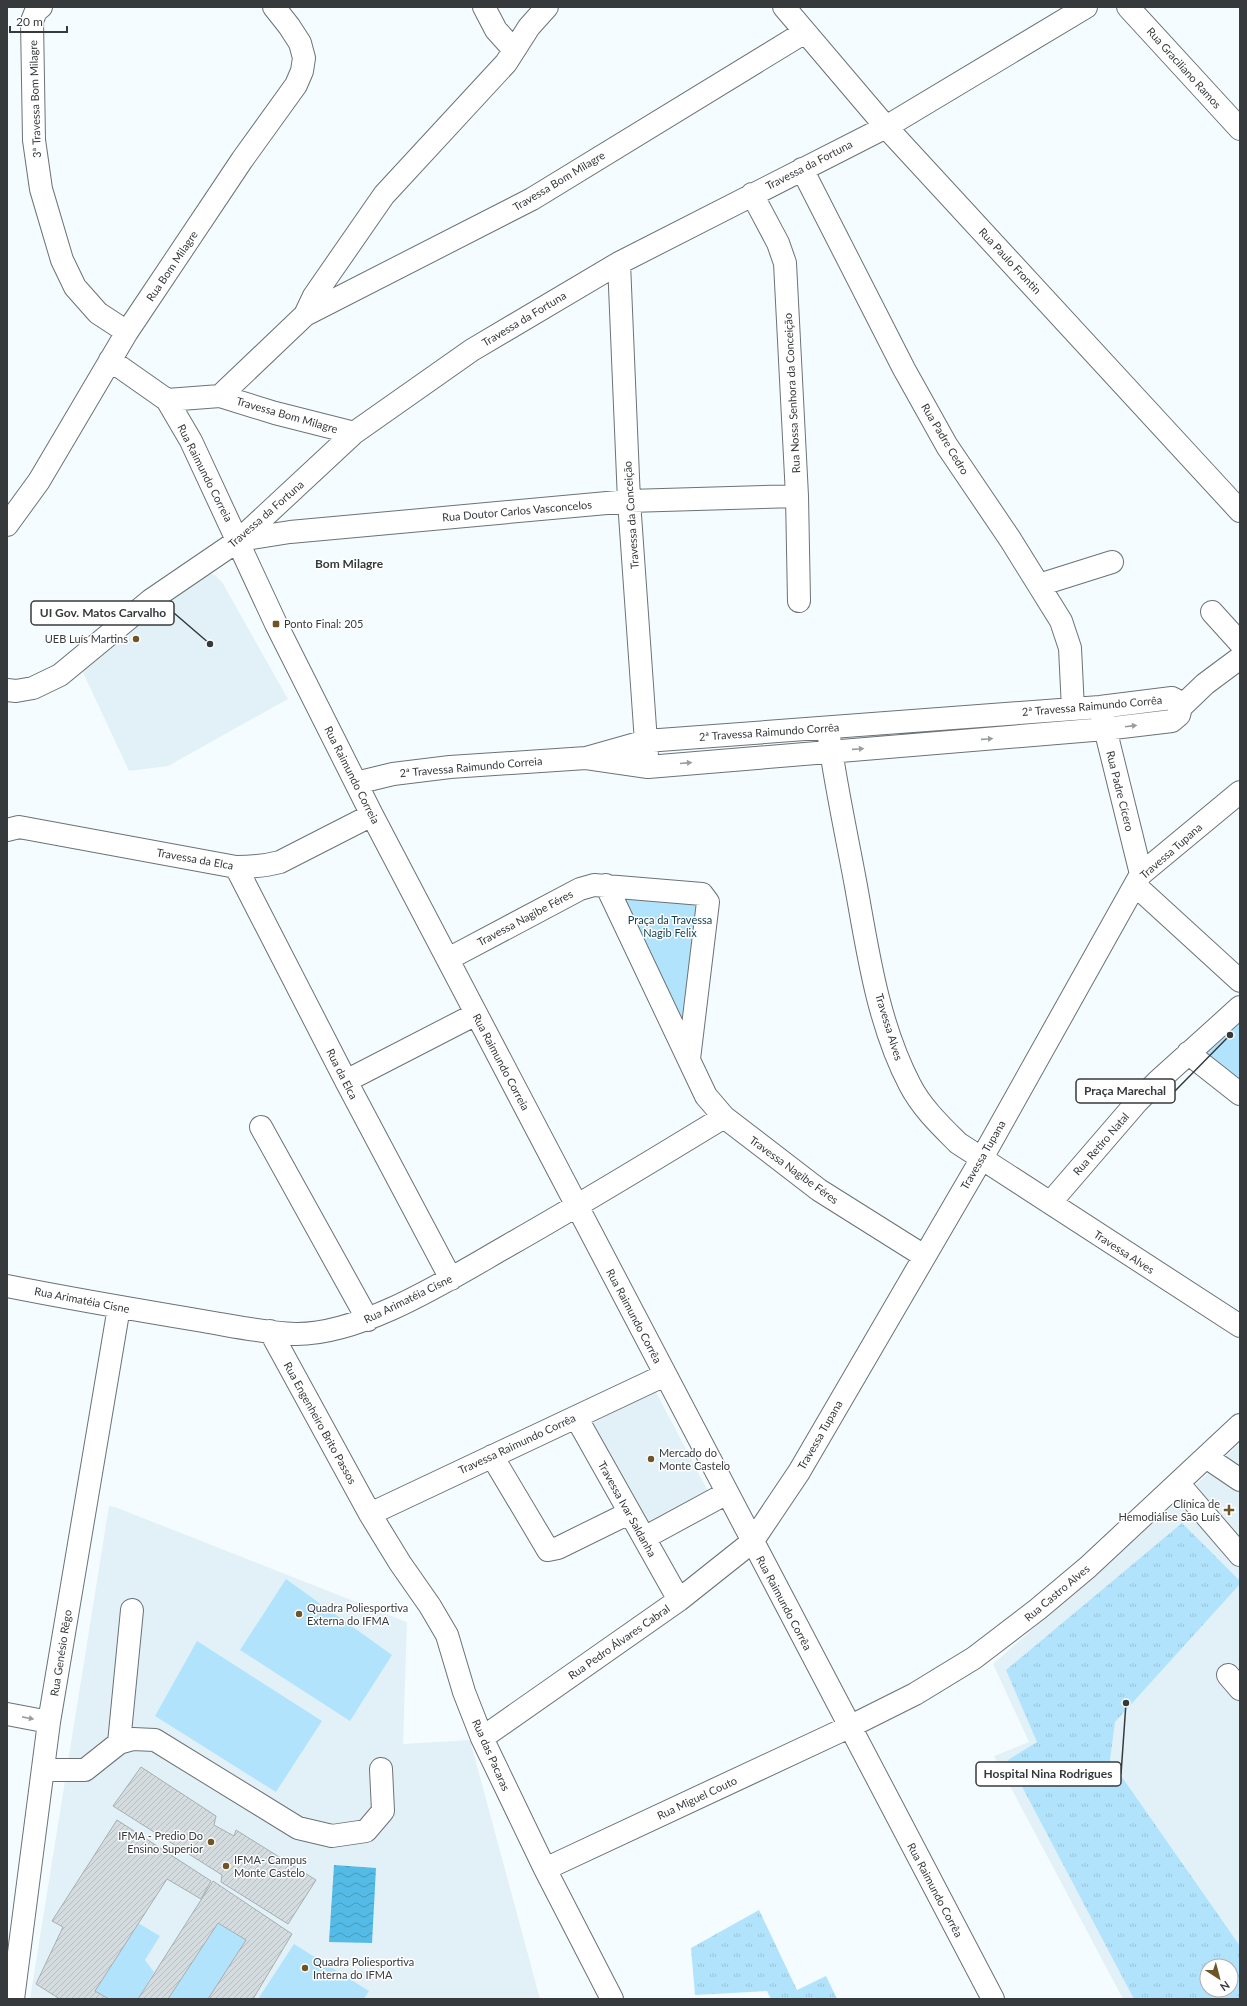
<svg xmlns="http://www.w3.org/2000/svg" width="1247" height="2006" font-family="Lato,sans-serif">
  <style>
    .built { fill: #e2f1f8; fill-rule: evenodd }
    .grass { fill: url(#grass-tufts); fill-rule: evenodd }
    .green { fill: #b1e4fc }
    .water { fill: url(#water-waves) }
    .building { fill: url(#building-hatch); stroke: #a7aeb1 }
    .lines { fill: none; stroke-linecap: round; stroke-linejoin: round }
    .minor-casing { stroke: #6c7275; stroke-width: 24 }
    .minor { stroke: #fff; stroke-width: 22 }
    .oneway { fill: #9b9c9e }
    .poi-dot { fill: #6f5426; stroke: #fff; stroke-width: 1.5 }
    .labels { text-anchor: middle; stroke-width: 3; stroke-linejoin: round; paint-order: stroke }
    .street-label { font-size: 11px; fill: #373a3c; stroke: #fff }
    .poi-label { font-size: 11px; fill: #373a3c; stroke: #fff; text-anchor: start }
    .park-label { font-size: 11px; fill: #124051; stroke: #fff }
    .neighbourhood-label { font-size: 12px; font-weight: bold; fill: #373a3c; stroke: #fff }
    .leader { fill: none; stroke: #373a3c; stroke-width: 1.5 }
    .callout-dot { fill: #373a3c; stroke: #fff; stroke-width: 1.5 }
    .callout { fill: #fff; stroke: #373a3c; stroke-width: 1.5 }
    .callout-label { font-size: 12px; text-anchor: middle; font-weight: bold; fill: #373a3c }
  </style>
  <defs>
    <pattern id="grass-tufts" width="24" height="20" patternUnits="userSpaceOnUse"><rect width="24" height="20" fill="#b1e4fc"/><path d="M3 7l-1-3M5 7V3M7 7l1-3M15 17l-1-3M17 17v-4M19 17l1-3" fill="none" stroke="#99c4d9"/></pattern>
    <pattern id="water-waves" width="16" height="10" patternUnits="userSpaceOnUse"><rect width="16" height="10" fill="#53bbe5"/><path d="M0 5q4-4 8 0t8 0" fill="none" stroke="#4699bb"/></pattern>
    <pattern id="building-hatch" width="6" height="6" patternUnits="userSpaceOnUse"><rect width="6" height="6" fill="#d5dce0"/><path d="M-1 1l2-2M0 6l6-6M5 7l2-2" fill="none" stroke="#b7bec1"/></pattern>
  </defs>
  <rect width="100%" height="100%" fill="#f4fcff"/>
  <!-- built -->
  <path class="built" d="M206 573 215 575 222 582 288 699 168 766 129 771 80 666Z
    M655 1390 710 1495 646 1528 591 1424Z
    M1240 1443V1999H1123L994 1756 1029 1742 993 1664 1197 1484ZM1207 1966H1231V1990H1207Z
    M109 1506 115 1507 407 1622 403 1744 470 1740 540 1999H30Z"/>
  <!-- grass -->
  <path class="grass" d="M1182 1523 1240 1581V1584L1115 1722 1110 1760 1240 1946V1999H1134L1008 1760 1037 1742 1006 1670ZM1207 1966H1231V1990H1207Z
    M759 1910 797 1990 826 1976 837 1999H771L767 1991 695 1995 691 1948Z"/>
  <!-- green -->
  <path class="green" d="M623 894 704 898 686 1033Z
    M1240 1014V1087L1199 1055Z
    M286 1579 392 1655 350 1721 240 1650Z
    M197 1641 322 1721 276 1792 155 1716Z
    M138 1923 160 1936 145 1960 154 1972 138 1999H109L95 1991Z
    M218 1923 246 1940 208 1999H168Z
    M294 1944 369 1991 364 1999H258Z"/>
  <!-- water -->
  <path class="water" d="M334 1865 376 1868 372 1943 329 1942Z"/>
  <!-- building -->
  <path class="building" d="M141 1767 216 1816 214 1825 234 1836 236 1830 316 1880 288 1924 221 1882 222 1875 113 1806Z
    M117 1820 211 1881 201 1899 167 1879 95 1991 109 1999H60L36 1984 63 1927 52 1921Z
    M213 1881 292 1934 253 1999H208L246 1940 218 1923 168 1999H138Z"/>
  <g class="lines">
    <defs>
      <path id="minor" d="M41 7 36 11 32 21 34 140 41 189 62 260 75 287 98 313 127 332
        M484 7 496 30 514 50
        M784 7 886 127 1240 511
        M1128 7 1240 129
        M802 169 904 369 947 446 1010 539 1061 621 1070 648 1073 709
        M752 194 778 243 785 263 797 496 799 601
        M619 263 629 501 647 756
        M305 315 314 296 384 195 506 63 529 27 547 7
        M110 360 167 400 191 441 276 624 372 815 993 1999
        M220 396 305 315 532 199 805 32
        M167 400 220 396 275 413 354 433
        M7 525 39 481 127 332 242 160 296 85 302 71 304 58 300 43 289 26 274 7
        M239 540 290 532 629 501 797 496
        M1039 585 1112 562
        M1212 612 1240 643
        M7 690 16 691 33 688 60 675 151 600 239 540 354 433 472 350 619 263 886 127 1086 7
        M1181 707 1205 684 1240 658
        M1102 716 1141 874
        M829 737C836 787 847 837 856 886 868 953 878 1024 910 1085 922 1108 940 1125 958 1143L1240 1326
        M356 783 393 774 450 767 586 758 646 741 1100 707 1172 698 1176 700 1181 707 1179 715 1172 721 1105 729 648 767 586 758
        M7 830 19 827 236 867C251 867 265 866 280 862L372 815
        M236 867 346 1081 451 1279
        M606 885 706 1096 724 1117 819 1190 924 1256
        M1135 885 1240 981
        M448 959 580 889 594 885 702 894 708 902 689 1059
        M1188 1053 1240 1094
        M346 1081 476 1014
        M261 1127 368 1320
        M1050 1203 1137 1102 1157 1082 1240 1007
        M7 1286C72 1299 137 1310 203 1321 233 1326 265 1333 295 1334 363 1335 451 1278 509 1245 581 1204 652 1161 724 1117
        M270 1331 370 1514 400 1563 430 1606 447 1635 464 1692 482 1738 545 1869 612 1999
        M576 1417 679 1600
        M492 1456 548 1550 558 1548 629 1513
        M1206 1457 1240 1480
        M1178 1483 1240 1555
        M370 1514 665 1375
        M644 1538 727 1493
        M1228 1675 1240 1689
        M7 1714 49 1722
        M482 1738 679 1600 752 1542 799 1472 982 1158 1141 874 1240 792
        M119 1743 132 1610
        M43 1770H85L119 1743 133 1739 155 1740 298 1828 332 1836 366 1831 383 1811 381 1769
        M545 1869 849 1727 915 1694 974 1658 1038 1609 1088 1567 1240 1425
        M13 1999 49 1722 119 1307"/>
    </defs>
    <!-- minor casing -->
    <use href="#minor" class="minor-casing"/>
    <!-- minor -->
    <use href="#minor" class="minor"/>
  </g>
  <!-- one-way arrows -->
  <defs><path id="oneway-solid" d="M-6-.8H1V-3.2L6.5 0L1 3.2V.8H-6Z"/></defs>
  <g class="oneway">
    <use href="#oneway-solid" transform="translate(1131 726) rotate(-7)"/>
    <use href="#oneway-solid" transform="translate(987 739) rotate(-4)"/>
    <use href="#oneway-solid" transform="translate(858 749) rotate(-4)"/>
    <use href="#oneway-solid" transform="translate(686 763) rotate(-5)"/>
    <use href="#oneway-solid" transform="translate(28 1718) rotate(11)"/>
  </g>
  <!-- markers -->
  <g class="poi-dot">
    <rect x="272" y="620" width="8" height="8" rx="2"/>
    <circle cx="136" cy="639" r="4"/>
    <circle cx="651" cy="1459" r="4"/>
    <path d="M1227 1504h4v4h4v4h-4v4h-4v-4h-4v-4h4z"/>
    <circle cx="299" cy="1614" r="4"/>
    <circle cx="211" cy="1842" r="4"/>
    <circle cx="226" cy="1866" r="4"/>
    <circle cx="305" cy="1968" r="4"/>
  </g>
  <g class="labels">
    <!-- street labels -->
    <g class="street-label">
      <text transform="translate(1184 68) rotate(48)" y="4">Rua Graciliano Ramos</text>
      <text transform="translate(35 99) rotate(-92)" y="4">3ª Travessa Bom Milagre</text>
      <text transform="translate(809 165) rotate(-27)" y="4">Travessa da Fortuna</text>
      <text transform="translate(559 181) rotate(-31)" y="4">Travessa Bom Milagre</text>
      <text transform="translate(1010 261) rotate(47)" y="4">Rua Paulo Frontin</text>
      <text transform="translate(172 266) rotate(-56)" y="4">Rua Bom Milagre</text>
      <text transform="translate(524 319) rotate(-31)" y="4">Travessa da Fortuna</text>
      <text transform="translate(792 393) rotate(-93)" y="4">Rua Nossa Senhora da Conceição</text>
      <text transform="translate(287 415) rotate(16)" y="4">Travessa Bom Milagre</text>
      <text transform="translate(945 439) rotate(59)" y="4">Rua Padre Cedro</text>
      <text transform="translate(205 473) rotate(63)" y="4">Rua Raimundo Correia</text>
      <text transform="translate(517 511) rotate(-5)" y="4">Rua Doutor Carlos Vasconcelos</text>
      <text transform="translate(266 514) rotate(-41)" y="4">Travessa da Fortuna</text>
      <text transform="translate(631 515) rotate(-94)" y="4">Travessa da Conceição</text>
      <text transform="translate(1092 706) rotate(-5)" y="4">2ª Travessa Raimundo Corrêa</text>
      <text transform="translate(769 732) rotate(-4)" y="4">2ª Travessa Raimundo Corrêa</text>
      <text transform="translate(471 767) rotate(-5)" y="4">2ª Travessa Raimundo Correia</text>
      <text transform="translate(352 775) rotate(63)" y="4">Rua Raimundo Correia</text>
      <text transform="translate(1120 791) rotate(76)" y="4">Rua Padre Cícero</text>
      <text transform="translate(1171 851) rotate(-41)" y="4">Travessa Tupana</text>
      <text transform="translate(195 859) rotate(10)" y="4">Travessa da Elca</text>
      <text transform="translate(525 918) rotate(-28)" y="4">Travessa Nagibe Féres</text>
      <text transform="translate(889 1027) rotate(73)" y="4">Travessa Alves</text>
      <text transform="translate(501 1062) rotate(62)" y="4">Rua Raimundo Correia</text>
      <text transform="translate(342 1074) rotate(63)" y="4">Rua da Elca</text>
      <text transform="translate(1101 1144) rotate(-49)" y="4">Rua Retiro Natal</text>
      <text transform="translate(983 1155) rotate(-60)" y="4">Travessa Tupana</text>
      <text transform="translate(794 1170) rotate(36)" y="4">Travessa Nagibe Féres</text>
      <text transform="translate(1124 1252) rotate(33)" y="4">Travessa Alves</text>
      <text transform="translate(408 1299) rotate(-26)" y="4">Rua Arimatéia Cisne</text>
      <text transform="translate(82 1300) rotate(11)" y="4">Rua Arimatéia Cisne</text>
      <text transform="translate(634 1316) rotate(62)" y="4">Rua Raimundo Corrêa</text>
      <text transform="translate(320 1423) rotate(61)" y="4">Rua Engenheiro Brito Passos</text>
      <text transform="translate(820 1435) rotate(-60)" y="4">Travessa Tupana</text>
      <text transform="translate(517 1444) rotate(-25)" y="4">Travessa Raimundo Corrêa</text>
      <text transform="translate(627 1509) rotate(61)" y="4">Travessa Ivar Saldanha</text>
      <text transform="translate(1057 1593) rotate(-40)" y="4">Rua Castro Alves</text>
      <text transform="translate(784 1603) rotate(62)" y="4">Rua Raimundo Corrêa</text>
      <text transform="translate(619 1642) rotate(-35)" y="4">Rua Pedro Álvares Cabral</text>
      <text transform="translate(61 1653) rotate(-81)" y="4">Rua Genésio Rêgo</text>
      <text transform="translate(491 1755) rotate(66)" y="4">Rua das Pacaras</text>
      <text transform="translate(697 1798) rotate(-25)" y="4">Rua Miguel Couto</text>
      <text transform="translate(935 1890) rotate(62)" y="4">Rua Raimundo Corrêa</text>
    </g>
    <!-- poi labels -->
    <g class="poi-label">
      <text x="284" y="628">Ponto Final: 205</text>
      <text x="128" y="643" text-anchor="end">UEB Luís Martins</text>
      <text x="659" y="1457">Mercado do<tspan x="659" dy="13">Monte Castelo</tspan></text>
      <text x="1220" y="1508" text-anchor="end">Clínica de<tspan x="1220" dy="13">Hemodiálise São Luís</tspan></text>
      <text x="307" y="1612">Quadra Poliesportiva<tspan x="307" dy="13">Externa do IFMA</tspan></text>
      <text x="203" y="1840" text-anchor="end">IFMA - Predio Do<tspan x="203" dy="13">Ensino Superior</tspan></text>
      <text x="234" y="1864">IFMA- Campus<tspan x="234" dy="13">Monte Castelo</tspan></text>
      <text x="313" y="1966">Quadra Poliesportiva<tspan x="313" dy="13">Interna do IFMA</tspan></text>
    </g>
    <!-- park labels -->
    <g class="park-label">
      <text x="670" y="924">Praça da Travessa<tspan x="670" dy="13">Nagib Felix</tspan></text>
    </g>
    <!-- neighbourhood labels -->
    <g class="neighbourhood-label">
      <text x="349" y="568">Bom Milagre</text>
    </g>
  </g>
  <!-- callouts -->
  <path class="leader" d="M210 644L174 613M1230 1035L1175 1091M1126 1703L1121 1774"/>
  <g class="callout-dot">
    <circle cx="210" cy="644" r="4"/>
    <circle cx="1230" cy="1035" r="4"/>
    <circle cx="1126" cy="1703" r="4"/>
  </g>
  <g class="callout">
    <rect x="31" y="601" width="143" height="24" rx="4"/>
    <rect x="1076" y="1079" width="99" height="24" rx="4"/>
    <rect x="976" y="1762" width="145" height="24" rx="4"/>
  </g>
  <g class="callout-label">
    <text x="103" y="617">UI Gov. Matos Carvalho</text>
    <text x="1125" y="1095">Praça Marechal</text>
    <text x="1048" y="1778">Hospital Nina Rodrigues</text>
  </g>
  <!-- border -->
  <rect width="1247" height="2006" fill="none" stroke="#373a3c" stroke-width="16"/>
  <!-- north arrow -->
  <g transform="translate(1219 1978) rotate(144)"><circle r="19" fill="#ffffff" stroke="#afb0b1"/>
  <path d="M0-3L7 15L0 10L-7 15Z" fill="#6f5426"/>
  <text y="-6" font-size="11" font-weight="bold" text-anchor="middle" fill="#373a3c">N</text>
  </g>
  <!-- scale -->
  <path d="M10 26v6h57v-6" fill="none" stroke="#373a3c" stroke-width="2"/>
  <text x="16" y="26" font-size="12" fill="#373a3c" stroke="#ffffff" stroke-width="3" paint-order="stroke">20 m</text>
</svg>
